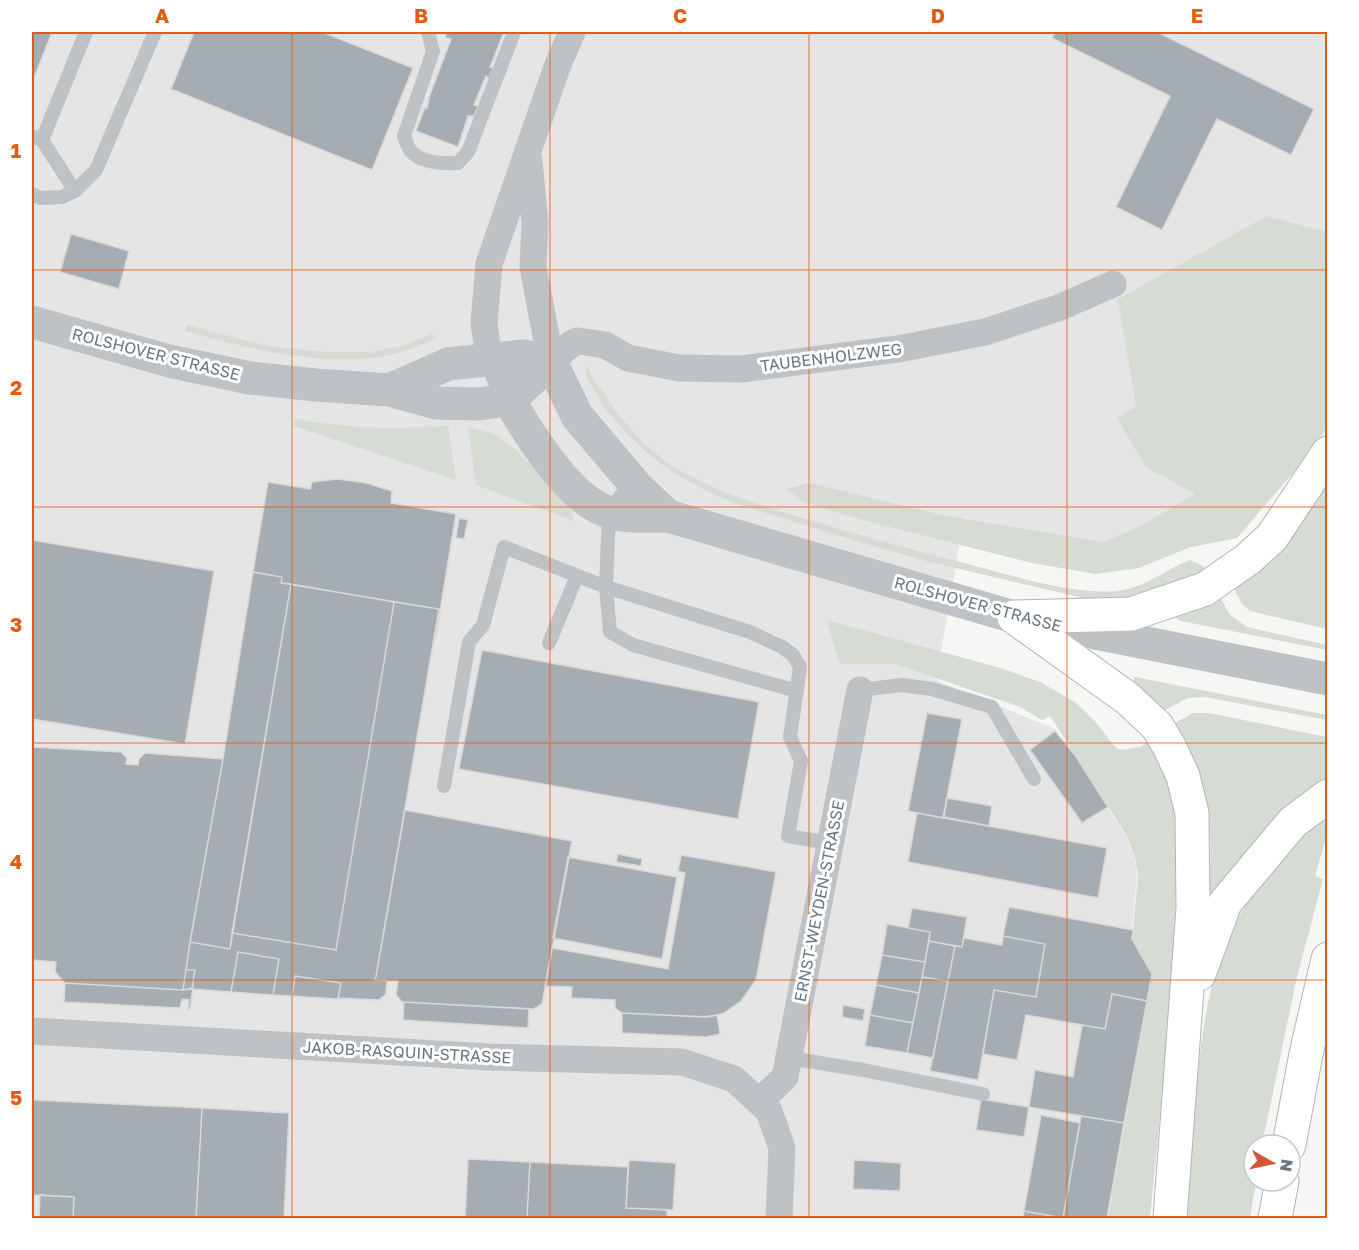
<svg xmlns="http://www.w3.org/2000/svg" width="1359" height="1250" font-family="'Golos Text',sans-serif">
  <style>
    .built { fill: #e4e5e4 }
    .green { fill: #d6dbd3 }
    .building { fill: #a6adb2; stroke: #d8d8d6; stroke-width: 1.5 }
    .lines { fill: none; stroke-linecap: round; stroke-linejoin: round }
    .motorway-casing { stroke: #b1b5b8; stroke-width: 35 }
    .service { stroke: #bec2c5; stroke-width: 14 }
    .minor { stroke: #bec2c5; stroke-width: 27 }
    .tertiary { stroke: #bec2c5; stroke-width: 33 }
    .motorway { stroke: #fff; stroke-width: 33 }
    .grid { fill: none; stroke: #e8590c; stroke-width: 1.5; stroke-opacity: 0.55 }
    .labels { text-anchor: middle; stroke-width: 6; stroke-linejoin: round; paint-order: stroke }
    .street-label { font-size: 16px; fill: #687782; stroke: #fff }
    .neatline { fill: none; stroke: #e8590c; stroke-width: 2 }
    .grid-label { font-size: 20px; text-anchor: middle; font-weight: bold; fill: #e8590c }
  </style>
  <rect width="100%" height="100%" fill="#f6f6f4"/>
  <!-- built -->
  <path class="built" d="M32 32H1327V346L1196 494 1140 527 1103 542 964 518 936 680 1055 729 1125 835 1134 855 1137 876 1131 938 1152 974 1107 1218H32Z"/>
  <!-- green -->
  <path class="green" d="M1267 216 1327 232V427L1311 452 1237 538 1188 548 1139 568 1095 574 1032 563 855 518 804 502 786 489 809 483 938 514 1103 542 1139 527 1195 494 1146 467 1117 418 1136 406 1118 299Z
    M187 325 268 346 327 352H371L405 345 432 334 436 337C369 380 256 351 185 331Z
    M586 366C610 406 638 445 679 470 718 492 759 505 802 518 855 534 909 549 964 563 1006 574 1073 595 1115 591 1144 589 1164 570 1190 560L1203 566 1209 575 1140 597 1083 598 922 560 826 532 731 502 703 489 671 471 647 453 627 434 604 407 586 376Z
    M295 418C346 430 396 428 448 426L456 480 294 426Z
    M468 427 494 434 517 451 554 491 570 503 574 521 476 485Z
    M1327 483V629L1250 611 1242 604 1234 589 1261 569 1296 529Z
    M1220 597 1230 615 1247 627 1327 645V650L1181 621 1176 618V616Z
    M827 620 1000 668 1040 682 1075 702 1093 719 1116 748 1122 750 1140 747 1150 741 1160 757 1183 833 1172 991 1150 1218H1108L1152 974 1132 938 1138 877 1135 857 1126 835 1050 716 1042 720 1020 707 895 664H840Z
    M1135 677 1327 715V720L1205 697 1188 698 1161 712 1133 681Z
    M1193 713H1209L1327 737V780L1206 922C1208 889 1215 847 1206 815 1199 787 1182 753 1171 725Z
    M1327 813V834L1315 876 1323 879 1296 981 1262 1145H1254V1181H1256L1250 1218H1183C1187 1179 1191 1140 1195 1101 1201 1040 1207 975 1237 920 1259 878 1293 844 1327 813Z"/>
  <!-- building -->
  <path class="building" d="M32 32H52L32 83Z
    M194 32H322L413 68 372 170 171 89Z
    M447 32H504L490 67 493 68 489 78 486 76 474 105 478 106 474 116H468L458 147 416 131 425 107 427 108 429 100H428L451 39 445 37Z
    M1055 32H1157L1314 109 1291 155 1217 119 1162 230 1116 207 1170 96 1052 38Z
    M71 234 129 251 119 289 60 272Z
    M338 479 366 483 392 491 391 503 456 514 435 641 439 609 281 583 282 577 253 572 268 482 310 489 312 482Z
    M459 518 468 520 464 539 456 538Z
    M32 540 214 571 185 744 32 719Z
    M253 572 282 577 281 583 291 584 230 949 190 942 223 759Z
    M291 584 394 602 336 950 232 933Z
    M394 602 439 609 376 977 374 980H387L386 994 379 1000 338 998 341 983 295 976 292 996 273 995 279 959 238 952 231 992 192 989 195 970H186L190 942 230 949 232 933 336 950Z
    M482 650 759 702 738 819 459 769Z
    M927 713 962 719 943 818 908 811Z
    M1055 731 1075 755 1108 807 1082 823 1030 750Z
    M32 747 121 752 127 758 126 764 138 765 139 759 145 753 223 759 190 942 183 990 65 983 55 972 56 962 32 960Z
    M947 798 992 806 989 826 944 817Z
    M405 810 572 841 542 1004 534 1009 402 1002 396 995 398 981 374 980 376 977Z
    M917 813 1107 848 1098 898 908 862Z
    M618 854 642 859 641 866 616 862Z
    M681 855 776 872 756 980 741 1001 724 1013 709 1017 622 1013 615 1008V1000L571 998 572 987 545 986 552 948 668 969 685 873 678 871Z
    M568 857 677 877 662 959 553 938Z
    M1009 907 1133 930 1132 939 1152 974 1147 1001 1112 994 1105 1029 1026 1015 1017 1060 983 1054 994 990 1036 997 1045 944 1003 936Z
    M912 908 967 917 962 947 929 941 930 932 908 928Z
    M887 924 930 932 925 962 882 955Z
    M1003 936 1045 944 1036 997 994 990 978 1080 930 1071 955 946 962 947 964 938 1002 945Z
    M929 941 955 946 948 981 922 977Z
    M238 952 279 959 273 995 231 992Z
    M882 955 925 962 919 993 876 985Z
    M186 970H195L192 989 183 990Z
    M295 976 341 983 338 999 292 996Z
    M922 977 948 981 933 1058 907 1053Z
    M65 983 183 990 193 988 190 1009H188L189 1000 182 999 180 1008 64 1002Z
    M876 985 919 993 913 1023 870 1015Z
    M1112 994 1147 1001 1124 1123 1029 1107 1035 1070 1073 1077 1082 1025 1105 1029Z
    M404 1002 529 1009 528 1028 403 1020Z
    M843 1005 865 1009 863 1021 842 1017Z
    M622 1013 701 1017 717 1015 720 1034 706 1037 622 1033Z
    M870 1015 913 1023 907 1053 865 1046Z
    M981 1099 1029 1107 1024 1137 976 1130Z
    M32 1100 202 1108 196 1218H73L74 1197 32 1195Z
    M202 1108 289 1113 284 1218H196Z
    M1041 1115 1080 1123 1063 1218 1024 1211Z
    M1081 1116 1124 1123 1107 1218H1063Z
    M468 1159 530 1162 527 1218H465Z
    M629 1160 676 1163 673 1210 626 1208Z
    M854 1160 901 1163 900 1191 853 1189Z
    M530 1162 628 1167 626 1208 667 1210V1218H527Z
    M40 1195 74 1197 73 1218H39Z
    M1024 1211 1063 1218H1023Z"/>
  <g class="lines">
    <defs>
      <path id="motorway" d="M1014 617 1127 698 1157 726 1169 746 1183 776 1192 813 1193 908 1170 1218
        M1014 617 1131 614 1205 589 1248 559 1272 537 1328 453
        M1199 974 1225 903 1293 822 1328 796
        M1289 1145 1306 1054 1328 959
        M1275 1218 1282 1181"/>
    </defs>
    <!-- motorway casing -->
    <use href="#motorway" class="motorway-casing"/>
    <!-- service -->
    <path class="service" d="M428 32 433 51 404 136C406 140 407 146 410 150 419 163 444 164 458 163L468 152 514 32
      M32 136 42 140 86 32
      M42 140 75 191
      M32 194 40 198 62 197 75 191 96 170 155 32
      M632 481 609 512 606 587 610 632 633 645 797 691
      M549 643 577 576
      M860 690 902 685 932 689 992 707 1034 779
      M444 786 469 642 483 625 504 547 606 587 750 632 782 647 793 655 800 667 790 737 801 761 788 836 830 843
      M789 1058 863 1070 983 1094"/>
    <!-- minor -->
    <path class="minor" d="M529 161 535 223 533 267 551 362
      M551 362 571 344 578 341 605 345 628 358 679 368 741 369 898 349 985 332 1058 308 1113 284
      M509 400 487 345 484 323 489 264 557 67 572 32
      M32 1031 489 1057 682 1062 734 1079 769 1111 782 1148 779 1218
      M759 1102 785 1077 860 690"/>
    <!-- tertiary -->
    <path class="tertiary" d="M32 322 169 361 250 378 316 385 389 390 437 403 478 404 509 400 551 362
      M551 362 577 416 638 488 668 516
      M389 390 448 364 523 356 551 362
      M509 400C529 434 570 501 609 512 629 518 648 516 668 516L1014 617 1328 679"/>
    <!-- motorway -->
    <use href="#motorway" class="motorway"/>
  </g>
  <!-- grid -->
  <path class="grid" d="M292 32V1218M550 32V1218M809 32V1218M1067 32V1218M32 270H1328M32 507H1328M32 743H1328M32 980H1328"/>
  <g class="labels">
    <!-- street labels -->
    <g class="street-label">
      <text transform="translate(156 354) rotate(14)" y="6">ROLSHOVER STRASSE</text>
      <text transform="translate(831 357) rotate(-7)" y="6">TAUBENHOLZWEG</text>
      <text transform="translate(978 604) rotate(15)" y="6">ROLSHOVER STRASSE</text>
      <text transform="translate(819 901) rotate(-79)" y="6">ERNST-WEYDEN-STRASSE</text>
      <text transform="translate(407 1052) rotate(3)" y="6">JAKOB-RASQUIN-STRASSE</text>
    </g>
  </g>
  <!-- border -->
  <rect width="1359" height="1250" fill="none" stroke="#ffffff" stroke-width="66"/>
  <!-- north arrow -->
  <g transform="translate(1272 1163) rotate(99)"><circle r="28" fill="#ffffff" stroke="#c3c9cd" stroke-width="1.5"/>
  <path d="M0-4.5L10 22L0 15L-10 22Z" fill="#d45737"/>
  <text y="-9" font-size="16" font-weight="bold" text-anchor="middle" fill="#687782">N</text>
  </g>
  <rect x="33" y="33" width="1293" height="1184" class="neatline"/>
  <g class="grid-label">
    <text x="162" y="23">A</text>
    <text x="421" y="23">B</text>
    <text x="680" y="23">C</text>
    <text x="938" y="23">D</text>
    <text x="1197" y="23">E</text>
    <text x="16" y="158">1</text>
    <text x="16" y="395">2</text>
    <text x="16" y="632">3</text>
    <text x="16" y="869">4</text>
    <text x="16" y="1105">5</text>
  </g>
</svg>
